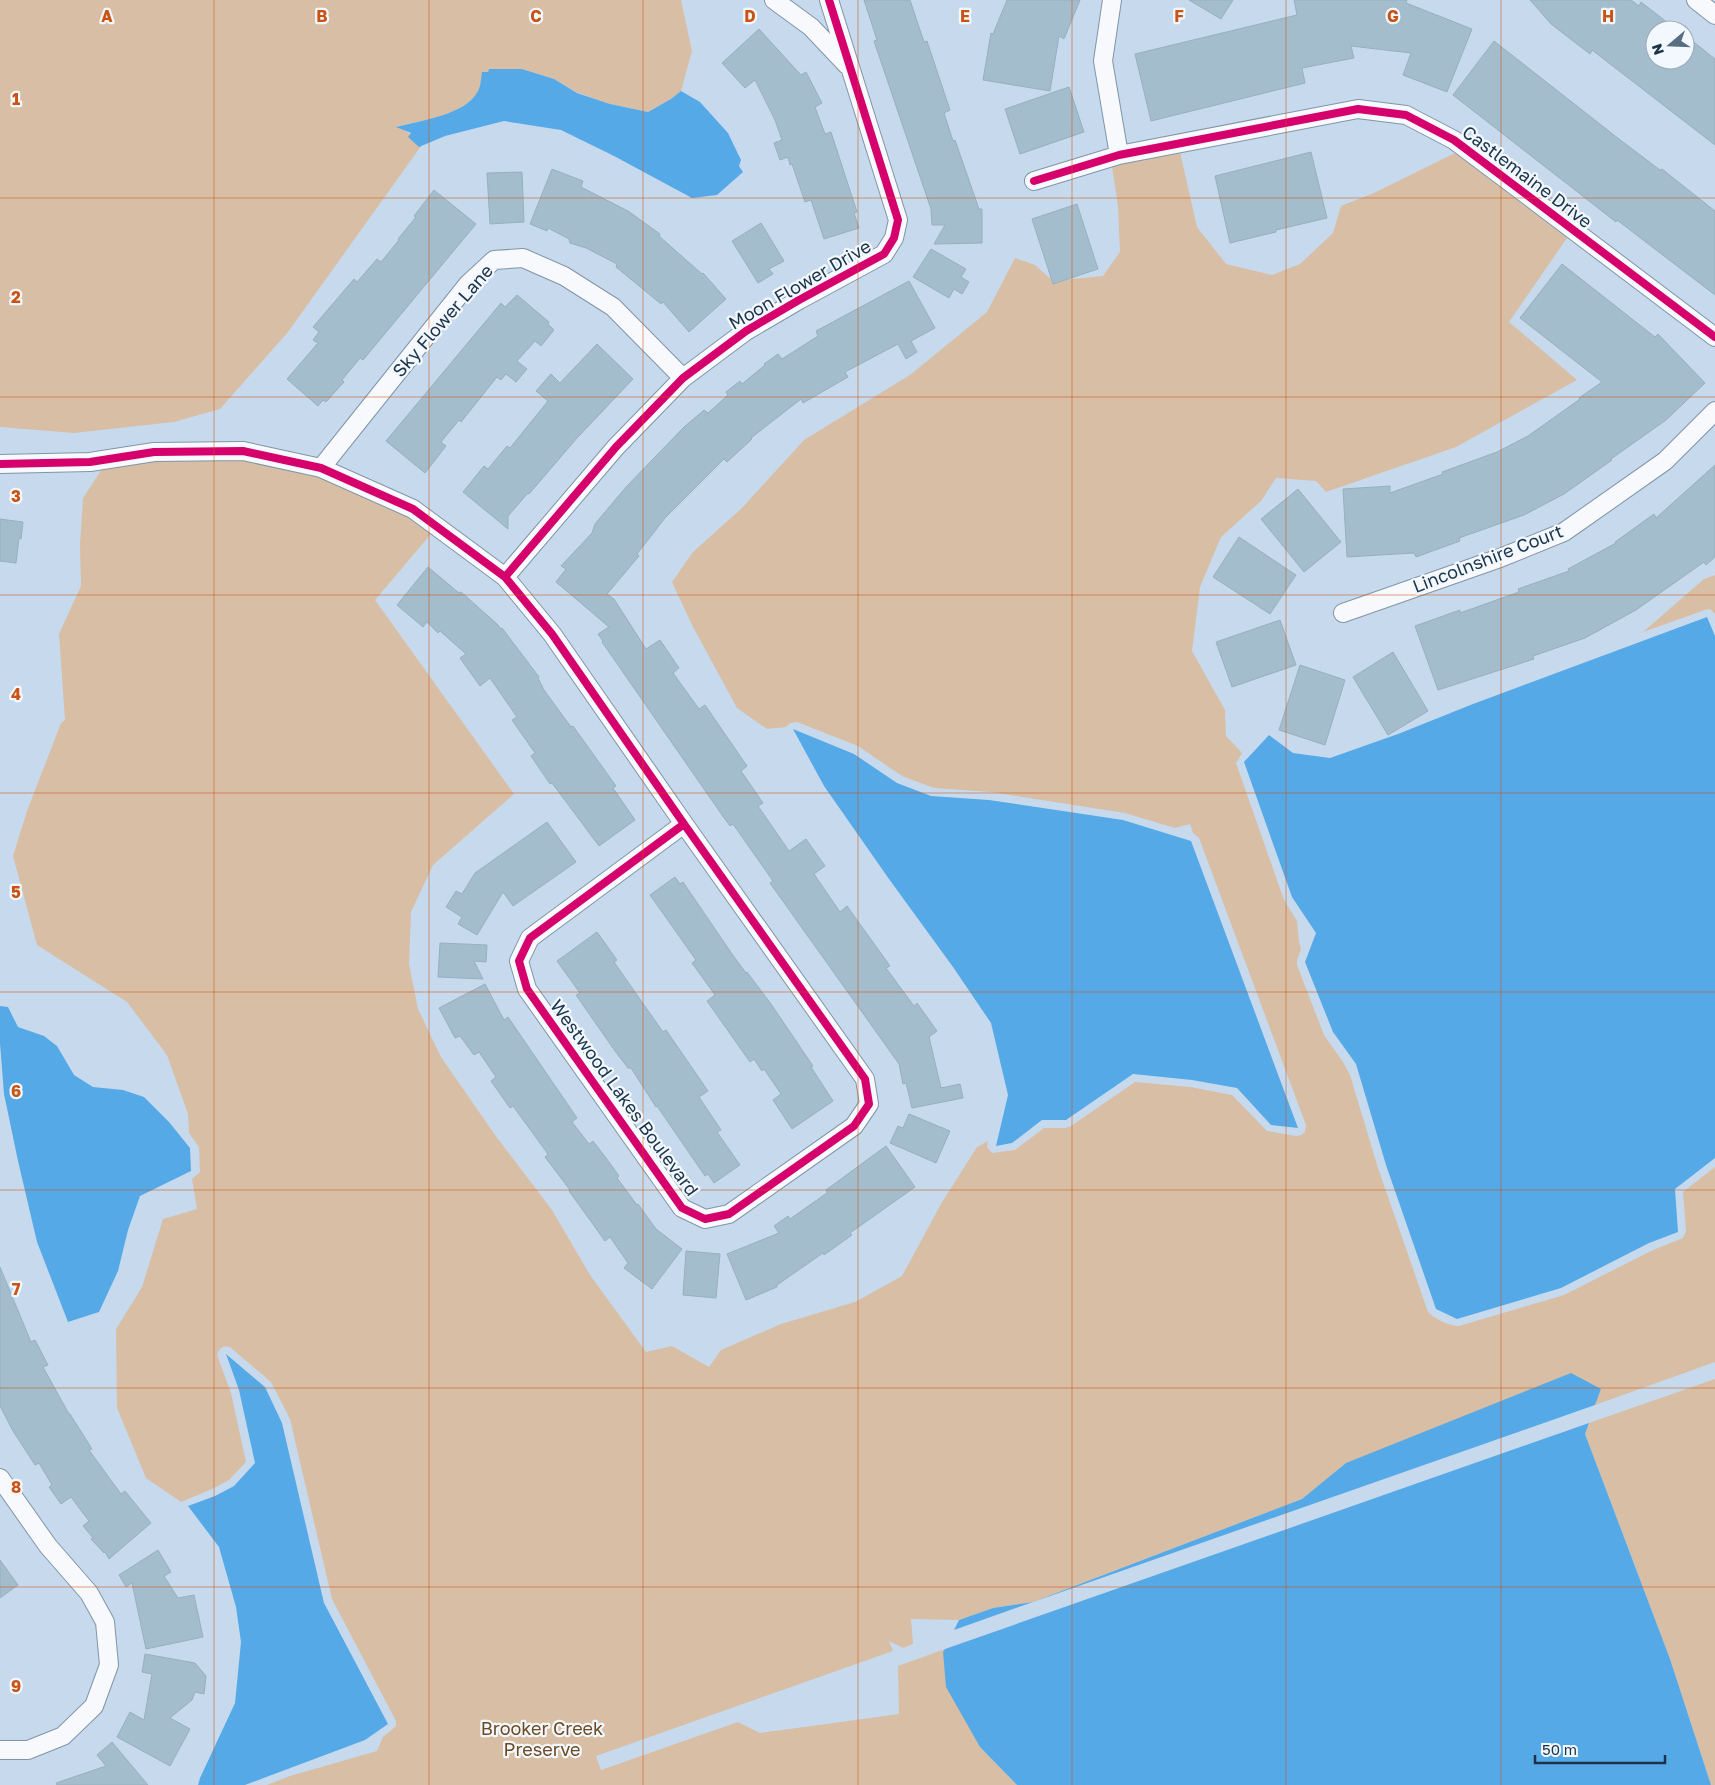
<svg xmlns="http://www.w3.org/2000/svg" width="1715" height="1785" font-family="'Golos Text',sans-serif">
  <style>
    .green { fill: #d8bea4 }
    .water { fill: #56a9e7 }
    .building { fill: #a3bdcd; stroke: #96b0bf }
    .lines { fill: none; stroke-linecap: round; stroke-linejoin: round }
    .minor-casing { stroke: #8195a7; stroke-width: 20 }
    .minor { stroke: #f7f9fc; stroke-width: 18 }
    .cycleway-casing { stroke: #f2f8fe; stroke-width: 11 }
    .cycleway { stroke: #d6006c; stroke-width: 8 }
    .grid { fill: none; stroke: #c95315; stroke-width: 1; stroke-opacity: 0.55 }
    .labels { text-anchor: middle; stroke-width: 4.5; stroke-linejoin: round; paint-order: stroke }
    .street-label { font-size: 18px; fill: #1c344a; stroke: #f2f8fe }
    .park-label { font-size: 18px; fill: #6d4a22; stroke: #f2f8fe }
    .grid-label { font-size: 16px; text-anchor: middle; font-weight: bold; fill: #c95315; stroke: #f2f8fe; stroke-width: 4.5; stroke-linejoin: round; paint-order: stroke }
  </style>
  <rect width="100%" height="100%" fill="#c7daed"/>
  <!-- green -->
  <path class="green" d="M0 0H681L692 51 681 91 671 99 648 112 610 104 576 92 554 79 522 69H489C487 75 485 83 482 88 462 116 427 120 397 126L424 142 288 332 220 409 174 422 74 433 0 427Z
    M1180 152 1197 227 1226 264 1272 275 1300 264 1333 233 1341 206 1374 193 1455 153 1567 238 1509 322 1577 380 1456 447 1326 492 1316 481 1276 478 1261 501 1221 537 1200 587 1192 651 1225 710 1226 736 1242 753 1236 763 1284 900 1297 921 1299 942 1301 949 1297 960V965L1324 1035 1343 1062 1350 1075 1378 1168 1428 1312C1435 1319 1450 1326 1459 1326L1564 1295 1653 1250 1683 1238 1686 1231 1683 1192 1715 1167V1362L1595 1405 1601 1389 1346 1463 1302 1499 1033 1602 993 1608 959 1620 911 1619 913 1644 903 1648 889 1641 893 1651 596 1756 601 1770 738 1722 760 1733 899 1714 898 1666 945 1649 943 1653 980 1747 1017 1785H267L290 1776 377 1751 383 1737 396 1726V1721L332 1599 290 1419 271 1382 230 1347C223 1345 219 1348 217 1355L231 1393 246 1462 229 1480 212 1489 181 1502 146 1478 117 1408 116 1329 142 1287 163 1219 197 1209 192 1179 200 1172 199 1147 189 1133 188 1114 167 1055 127 1002 37 945 13 856 27 811 61 723 65 720 59 634 81 586 80 544 83 498 102 469 154 461 241 460 316 476 407 517 431 534 375 600 514 794 433 865 411 912 409 964 418 1009 441 1057 495 1135 552 1210 590 1275 646 1352 672 1346 709 1367 721 1350 781 1324 855 1302 902 1276 941 1204 977 1147 988 1141 987 1147 992 1153 1015 1150 1044 1128H1066L1071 1126 1135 1082 1190 1087 1232 1095 1267 1131 1296 1136 1301 1135 1305 1132 1306 1125 1199 838 1193 833 1190 824 1175 828 1125 813 991 792 934 788 902 776 858 746 797 722 790 723 786 727 767 729 737 708 692 625 672 582 693 552 742 508 804 440 910 375 987 312 1015 258 1035 265 1053 281 1103 276 1120 252 1118 206 1112 166Z
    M1715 575V614L1710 609 1705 610 1643 632 1704 579Z
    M1715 1379V1785H1711L1670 1659 1585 1434 1589 1423Z"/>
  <!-- water -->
  <path class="water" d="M489 69H522L554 79 577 93 610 104 648 112 671 99 681 91 700 102 728 133 741 160 739 166 743 172 717 195 692 198 614 156 561 130 504 121 445 136 419 147 408 137 411 133 396 127C419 121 466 115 478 91 481 86 481 78 482 72H488Z
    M1707 617 1715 636V1158L1675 1189 1678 1232 1649 1243 1561 1288 1457 1319 1436 1309 1386 1165 1356 1064 1333 1032 1305 962 1316 933 1292 897 1244 762 1269 735 1293 753 1330 758 1398 734 1473 704Z
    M793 729 854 754 897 783 931 796 989 800 1123 820 1191 841 1298 1128 1271 1125 1237 1088 1192 1080 1133 1074 1066 1120H1042L1012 1143 996 1146 1008 1095 991 1023 953 967 889 879 824 786Z
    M0 1006 8 1007 18 1027 44 1036 57 1046 74 1075 93 1087 123 1090 144 1097 169 1122 190 1148 191 1171 140 1196 128 1230 118 1271 99 1312 68 1322 37 1242 18 1161 4 1094 0 1043Z
    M226 1354 265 1387 282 1423 324 1603 388 1724 365 1740 245 1785H198L200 1778 235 1703 241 1642 236 1607 219 1547 188 1506 215 1496 234 1486 255 1463 239 1390Z
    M1571 1373 1601 1389 1595 1405 1033 1602 954 1630 959 1620 993 1608 1033 1602 1302 1499 1346 1463Z
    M1589 1423 1585 1434 1670 1659 1711 1785H1017L980 1747 946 1687 943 1652 945 1649Z"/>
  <!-- building -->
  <path class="building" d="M864 0H910L924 42 927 41 950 110 944 113 953 141 955 140 979 209H982V243L934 244 945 225H932L931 209 874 41 877 40Z
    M1007 0H1080L1064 39 1059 36 1050 91 983 80 991 33 993 34Z
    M1189 0H1233L1221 19Z
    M1294 0H1407L1406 3 1472 29 1447 92 1403 75 1411 53 1351 46 1354 58 1302 68 1305 83 1151 121 1135 54 1297 15Z
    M1530 0H1631L1639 6 1641 2 1677 30H1655V60H1685V35L1715 59V145L1592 50 1590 54 1551 24Z
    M759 29 801 75 806 72 822 103 815 107 825 134 831 132 857 212 854 213 859 228 824 239 811 200 805 202 792 164 790 165 788 157 780 160 774 143 782 140 775 120 755 80 745 88 722 63Z
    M1494 41 1619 139 1660 170 1662 169 1715 211V295L1617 220 1616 222 1453 95Z
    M1069 87 1084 132 1020 154 1005 109Z
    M1311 152 1327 218 1276 230V232L1230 243 1215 176Z
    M552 169 583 181 581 187 628 211 660 234 659 236 702 274 703 273 726 299 689 332 663 302 661 304 616 267 617 264 586 248 570 243 569 239 548 228 547 231 530 224Z
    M522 172 524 222 490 224 487 173Z
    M434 190 476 224 363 360 360 358 342 380 344 382 326 402 323 400 318 406 287 379 318 343 313 340 319 332 313 327 354 279 357 282 377 259 381 262 399 240 398 239 416 217 414 216Z
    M1077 204 1098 269 1053 284 1032 219Z
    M761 223 784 261 769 269 773 274 758 283 732 241Z
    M931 249 966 269 961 277 969 282 962 294 954 289 949 298 913 277Z
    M1562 264 1655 337 1658 334 1705 383 1666 420 1611 459 1612 460 1564 494 1524 515 1459 538 1460 541 1416 557 1414 553 1347 557 1343 489 1390 486V493L1443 474 1442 472 1497 452 1528 436 1580 399 1579 398 1602 382 1520 318Z
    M909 281 935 328 911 341 917 352 906 359 898 344 845 372 848 377 803 403 801 399 751 438 752 439 727 462 724 459 665 518 637 554 639 556 607 594 614 599 646 649 660 640 679 668 673 673 699 709 705 705 747 766 741 771 763 803 758 806 789 851 806 839 825 866 814 874 840 912 847 906 890 966 886 968 914 1006 917 1003 937 1031 929 1037 941 1088 960 1084 963 1098 912 1108 906 1083 903 1084 899 1064 770 883 773 881 733 824 730 826 722 815 602 642 603 641 598 634 609 627 556 582 566 569 561 566 592 533 595 524 626 487 684 427 704 410 708 413 728 395 726 392 740 381 742 384 765 365 764 364 778 354 782 359 818 336 816 331Z
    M517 295 549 322 548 324 554 330 541 346 535 341 517 361 527 369 516 382 506 374 501 380 497 377 461 422 459 420 441 442 446 446 425 473 386 441 501 303 505 307Z
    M597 344 633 379 577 438 529 494 528 493 508 516V529L463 492 484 466 488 469 507 446 510 448 548 401 536 391 551 374 560 383Z
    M1715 465V557L1706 565 1704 562 1636 610 1585 638 1533 656 1534 659 1438 690 1415 626 1460 610V613L1519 592 1518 589 1569 571 1568 569 1616 543 1615 542 1654 514 1656 518Z
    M1298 489 1341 542 1304 572 1261 519Z
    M0 519 23 522 21 539 19 538 16 563 0 561Z
    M1239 537 1296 575 1270 614 1213 577Z
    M428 567 459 593 461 592 497 624 501 629 502 628 539 677 538 678 544 690 571 727 573 726 616 786 613 788 635 820 599 846 552 783 550 784 531 756 535 753 512 720 517 717 490 678 480 686 460 658 466 654 440 631 438 633 427 622 423 627 397 605Z
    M1280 620 1296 665 1232 687 1216 642Z
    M1393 652 1428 711 1388 735 1353 677Z
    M1300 665 1345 680 1325 745 1279 730Z
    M547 822 576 862 513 906 503 892 477 935 458 924 462 917 446 907 456 891 462 894 475 873Z
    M675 877 680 884 683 882 732 954 746 973 747 972 771 1004 813 1066 811 1067 833 1101 792 1129 773 1100 781 1094 764 1069 762 1071 754 1059 750 1062 707 1001 715 995 692 963 696 960 650 895Z
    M597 932 617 960 614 962 663 1032 666 1030 708 1091 699 1097 721 1130 717 1132 740 1165 714 1183 708 1174 705 1176 657 1106 656 1107 631 1068H628L615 1051 576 995 580 993 557 961Z
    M440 943 487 945 486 962 474 961 483 979 438 977Z
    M485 984 504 1020 508 1017 577 1118 572 1122 589 1144 593 1141 609 1162 619 1176 617 1178 637 1205 638 1204 656 1229 682 1249 652 1289 624 1268 628 1263 610 1237 605 1241 569 1191 570 1190 545 1157 548 1154 513 1106 510 1108 491 1081 496 1077 479 1052 474 1055 460 1036 455 1038 439 1008Z
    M909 1114 950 1131 936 1163 890 1143 898 1126 903 1128Z
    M886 1146 915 1187 850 1233 852 1235 824 1255 823 1253 777 1285V1287L746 1300 727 1254 779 1233 774 1226 788 1216 790 1219 827 1193 826 1190Z
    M686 1251 720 1254 716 1298 683 1295Z
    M0 1267 31 1342 35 1340 48 1365 43 1367 69 1414H70L92 1449 89 1450 121 1494 125 1491 151 1523 109 1559 105 1552 104 1553 91 1539 93 1538 83 1526 89 1521 71 1497 61 1504 49 1487 52 1485 39 1463 35 1465 13 1431 0 1406Z
    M158 1550 171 1572 164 1576 178 1598 194 1595 203 1637 146 1649 132 1583 126 1587 119 1575Z
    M0 1560 18 1585 0 1598Z
    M145 1654 195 1663 206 1676 204 1694 195 1692 192 1700 170 1718 190 1729 170 1766 117 1737 130 1712 144 1720 152 1674 142 1672Z
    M112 1742 148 1785H57L56 1783 106 1766 97 1755Z"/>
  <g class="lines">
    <defs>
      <path id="minor" d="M774 0 811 27 847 65
        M1112 0 1103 61 1119 155
        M1696 0 1715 15
        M1034 181 1119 155 1358 109 1406 115 1454 140 1715 337
        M0 464 90 462 154 452 243 451 321 468 413 509 505 577 552 634 684 824
        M321 468 468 284 494 260 523 258 564 276 613 307 683 378
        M505 577 616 447 683 378 746 331 799 300 884 254 894 238 898 220 829 0
        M1343 613 1500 558 1564 532 1665 461 1715 411
        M684 824 865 1079 869 1104 854 1126 729 1214 705 1219 682 1208 527 989 519 961 530 938Z
        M0 1478 48 1546 89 1593 105 1622 109 1665 94 1706 63 1736 28 1750H0"/>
    </defs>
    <!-- minor casing -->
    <use href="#minor" class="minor-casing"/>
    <!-- minor -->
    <use href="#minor" class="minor"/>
    <defs>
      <path id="cycleway" d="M1034 181 1119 155 1358 109 1406 115 1454 140 1715 337
        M0 464 90 462 154 452 243 451 321 468 413 509 505 577 552 634 684 824
        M505 577 616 447 683 378 746 331 799 300 884 254 894 238 898 220 829 0
        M684 824 865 1079 869 1104 854 1126 729 1214 705 1219 682 1208 527 989 519 961 530 938Z"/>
    </defs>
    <!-- cycleway casing -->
    <use href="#cycleway" class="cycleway-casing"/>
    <!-- cycleway -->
    <use href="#cycleway" class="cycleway"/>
  </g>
  <!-- grid -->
  <path class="grid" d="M214 0V1785M429 0V1785M643 0V1785M858 0V1785M1072 0V1785M1286 0V1785M1501 0V1785M0 198H1715M0 397H1715M0 595H1715M0 793H1715M0 992H1715M0 1190H1715M0 1388H1715M0 1587H1715"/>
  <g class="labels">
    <!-- street labels -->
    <g class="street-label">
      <text transform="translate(1527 177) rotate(37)" y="6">Castlemaine Drive</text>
      <text transform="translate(800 285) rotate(-30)" y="6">Moon Flower Drive</text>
      <text transform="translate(443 321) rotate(-49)" y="6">Sky Flower Lane</text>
      <text transform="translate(1488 559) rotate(-21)" y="6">Lincolnshire Court</text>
      <text transform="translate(624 1098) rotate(54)" y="6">Westwood Lakes Boulevard</text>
    </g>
    <!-- park labels -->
    <g class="park-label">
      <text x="542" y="1735">Brooker Creek<tspan x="542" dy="21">Preserve</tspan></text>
    </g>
  </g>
  <g class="grid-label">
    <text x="107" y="22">A</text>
    <text x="322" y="22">B</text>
    <text x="536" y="22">C</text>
    <text x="750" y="22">D</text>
    <text x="965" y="22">E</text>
    <text x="1179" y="22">F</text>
    <text x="1393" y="22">G</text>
    <text x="1608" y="22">H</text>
    <text x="16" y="105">1</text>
    <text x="16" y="303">2</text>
    <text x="16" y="502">3</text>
    <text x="16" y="700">4</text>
    <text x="16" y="898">5</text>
    <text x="16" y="1097">6</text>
    <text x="16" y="1295">7</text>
    <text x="16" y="1493">8</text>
    <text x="16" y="1692">9</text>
  </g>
  <!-- north arrow -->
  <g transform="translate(1670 45) rotate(251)"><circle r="24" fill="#f2f8fe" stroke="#9caab6"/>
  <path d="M0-4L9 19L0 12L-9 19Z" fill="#586e83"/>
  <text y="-8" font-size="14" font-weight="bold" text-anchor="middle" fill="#1c344a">N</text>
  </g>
  <!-- scale -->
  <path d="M1535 1755v8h130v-8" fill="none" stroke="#1c344a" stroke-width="2.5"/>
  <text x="1542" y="1755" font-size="15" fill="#1c344a" stroke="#f2f8fe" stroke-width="4" paint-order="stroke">50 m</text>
</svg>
